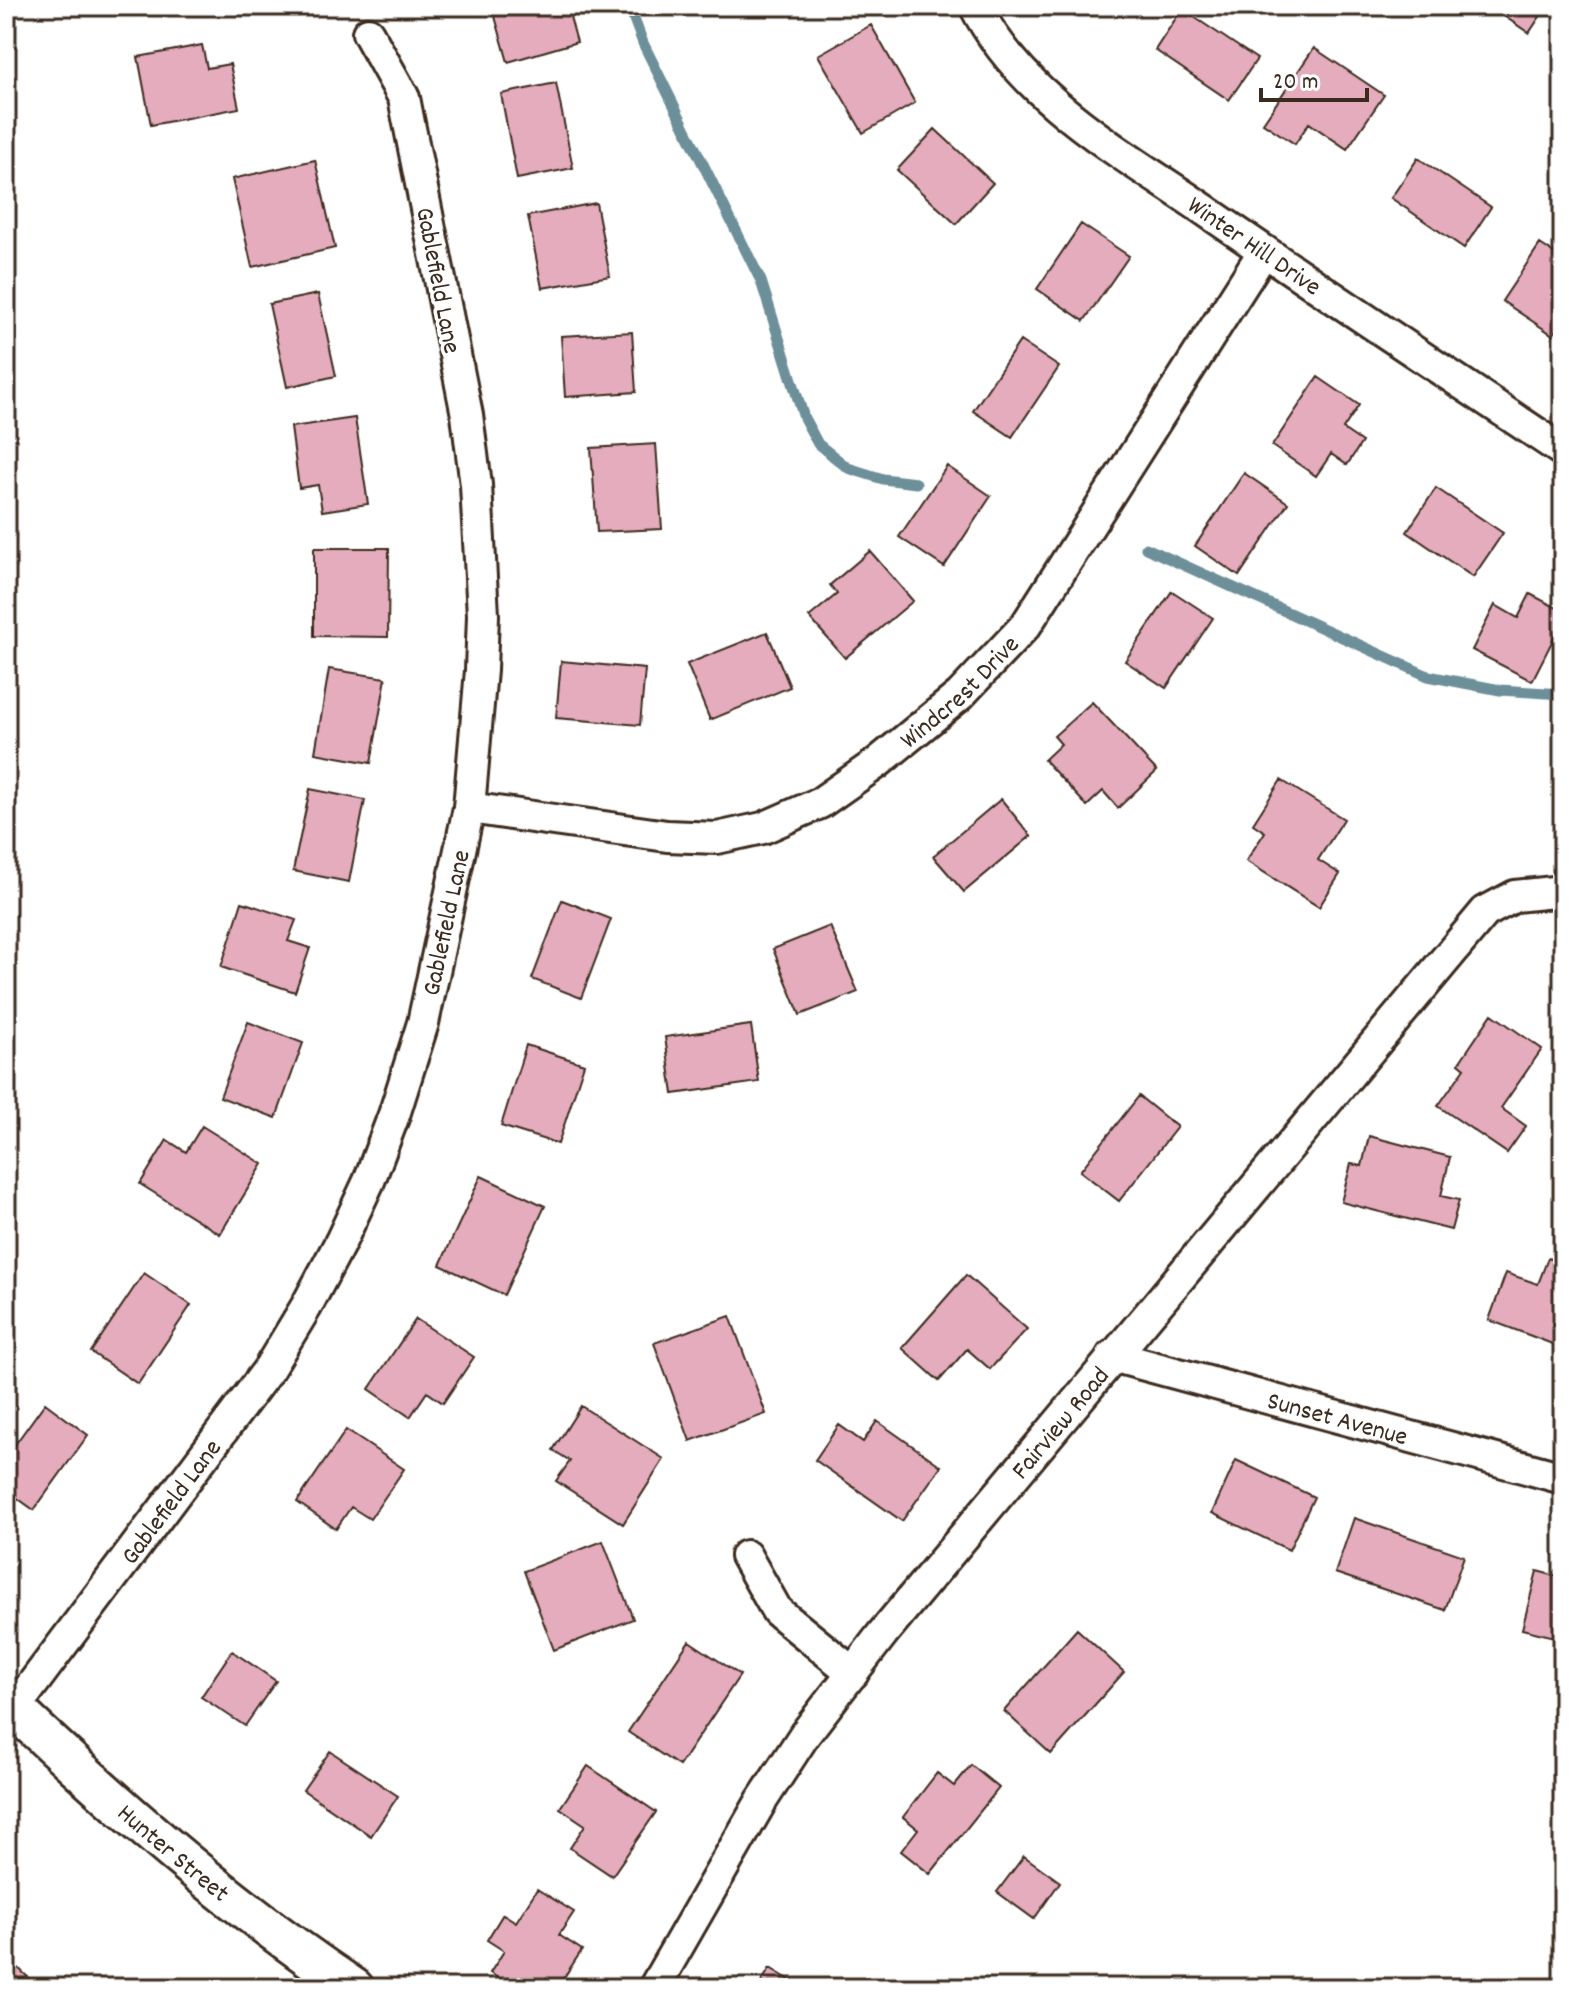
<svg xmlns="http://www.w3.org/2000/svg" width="1569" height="1994" font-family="Dekko,sans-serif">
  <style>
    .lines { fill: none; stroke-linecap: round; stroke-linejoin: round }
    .stream { stroke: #6c8f9a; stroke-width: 11 }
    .building { fill: #e4acbd; stroke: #3b2a1e; stroke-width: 2 }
    .minor-casing { stroke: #3b2a1e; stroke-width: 36 }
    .tertiary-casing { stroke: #3b2a1e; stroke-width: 44 }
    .minor { stroke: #fff; stroke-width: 30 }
    .tertiary { stroke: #fff; stroke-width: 38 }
    .labels { text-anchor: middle; stroke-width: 7; stroke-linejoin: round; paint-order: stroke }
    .street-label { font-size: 26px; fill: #3b2a1e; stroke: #fff }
  </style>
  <rect width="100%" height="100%" fill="#fff"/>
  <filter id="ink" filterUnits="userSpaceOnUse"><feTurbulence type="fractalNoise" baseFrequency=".0125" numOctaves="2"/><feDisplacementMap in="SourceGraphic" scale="16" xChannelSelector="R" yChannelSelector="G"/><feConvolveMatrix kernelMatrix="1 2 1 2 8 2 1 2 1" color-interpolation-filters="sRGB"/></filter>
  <g filter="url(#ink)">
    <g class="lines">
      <!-- stream -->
      <path class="stream" d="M629 6 643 43 761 281 804 418 818 444 848 468 883 479 916 483
        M1146 548 1428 676 1500 690 1563 694"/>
    </g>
    <!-- building -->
    <path class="building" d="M492 6H567L577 42 508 62Z
      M1489 6H1547L1529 33Z
      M1182 9 1257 59 1229 100 1155 50Z
      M871 25 915 103 863 133 818 55Z
      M202 45 207 68 230 64 239 108 151 125 138 57Z
      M1314 48 1384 95 1347 149 1309 123 1295 144 1263 123Z
      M556 83 573 168 517 179 501 94Z
      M935 129 993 183 956 224 897 170Z
      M1418 158 1491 207 1464 248 1391 198Z
      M315 160 335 248 252 267 232 179Z
      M596 203 610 276 542 288 528 216Z
      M1081 224 1129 256 1084 321 1037 289Z
      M1540 244 1563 259V320L1553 335 1502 301Z
      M318 294 336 376 287 387 269 304Z
      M632 332 636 392 565 397 561 336Z
      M1020 341 1059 367 1012 437 973 411Z
      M1318 377 1359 405 1343 429 1362 442 1347 465 1331 454 1316 476 1272 446Z
      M355 418 368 504 322 511 318 485 299 488 291 427Z
      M656 444 662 529 597 532 591 448Z
      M947 466 991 496 944 567 899 537Z
      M1244 473 1288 503 1239 576 1195 546Z
      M1436 488 1503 533 1473 577 1407 532Z
      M314 548H389L388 637 314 636Z
      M870 551 913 601 845 658 809 617 837 594 830 585Z
      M1172 591 1213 618 1166 688 1125 661Z
      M1530 594 1563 611V620L1532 681 1472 650 1495 605 1518 618Z
      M767 632 790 687 710 720 687 664Z
      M561 661 645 669 640 725 556 718Z
      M329 669 386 678 371 763 315 753Z
      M1092 702 1157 771 1118 808 1103 791 1087 806 1044 760 1061 744 1054 736Z
      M1281 780 1344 819 1318 860 1340 874 1319 907 1246 861 1265 832 1253 824Z
      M310 789 365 800 349 882 293 871Z
      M1001 799 1031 836 964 892 933 856Z
      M562 900 611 919 581 998 532 979Z
      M242 902 296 920 288 941 310 948 295 992 221 967Z
      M830 926 858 992 800 1015 773 949Z
      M1492 1014 1542 1049 1501 1108 1526 1126 1507 1153 1438 1106 1465 1068 1459 1063Z
      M248 1022 303 1043 276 1118 220 1097Z
      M751 1025 759 1082 673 1094 665 1037Z
      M526 1045 584 1064 558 1144 501 1126Z
      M1139 1096 1177 1127 1119 1201 1080 1171Z
      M202 1126 263 1164 220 1234 140 1184 167 1140 186 1152Z
      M1369 1136 1450 1157 1441 1196 1459 1200 1451 1230 1341 1202 1351 1164 1362 1166Z
      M481 1176 545 1206 504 1295 440 1265Z
      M1548 1258 1563 1264V1348L1489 1320 1506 1273 1538 1284Z
      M144 1273 191 1305 138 1384 91 1352Z
      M966 1275 1027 1329 990 1369 967 1349 939 1381 902 1348Z
      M730 1316 766 1414 690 1441 654 1343Z
      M416 1319 474 1357 443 1403 427 1392 410 1417 369 1389Z
      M45 1403 88 1435 34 1510 6 1490V1457Z
      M581 1406 664 1459 623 1524 556 1481 570 1461 553 1450Z
      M877 1421 941 1466 902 1521 815 1460 839 1425 863 1442Z
      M346 1430 404 1469 370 1519 351 1507 336 1529 297 1502Z
      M1236 1460 1314 1497 1289 1550 1212 1513Z
      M1354 1518 1464 1556 1445 1610 1335 1573Z
      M603 1541 633 1619 554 1650 524 1571Z
      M1537 1571 1563 1578V1639L1522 1629Z
      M1077 1629 1124 1672 1051 1754 1004 1711Z
      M689 1641 740 1675 679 1766 628 1732Z
      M232 1651 276 1681 245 1726 201 1697Z
      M330 1751 398 1796 371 1836 303 1790Z
      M971 1765 999 1788 930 1874 901 1851 918 1829 903 1817 937 1773 954 1786Z
      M588 1766 656 1812 612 1876 570 1848 585 1825 560 1808Z
      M1024 1856 1060 1882 1034 1919 997 1892Z
      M537 1889 574 1912 559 1935 582 1950 557 1988H514L490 1973 504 1951 487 1940 503 1914 516 1922Z
      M6 1956 39 1988H6Z
      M770 1968 803 1988H758Z"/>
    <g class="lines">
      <defs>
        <g id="minor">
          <path id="s1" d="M975 6C1024 101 1124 154 1209 213 1326 294 1445 372 1563 451"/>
          <path id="s2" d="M469 808 667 836 717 838 763 828 820 803 877 763 960 695 1026 625 1264 251"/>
          <path id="s3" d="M1112 1356 1563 1478"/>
          <path d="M746 1556 777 1611 853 1673"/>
          <path id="s4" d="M14 1709 268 1370 306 1307 341 1241 369 1181 394 1115 423 1023 469 808 481 670 483 615 476 485 467 415 404 98 368 33"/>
          <path id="s5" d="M654 1988 762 1800 805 1734 883 1633 1485 912 1515 896 1563 891"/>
        </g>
        <g id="tertiary">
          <path id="s6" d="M6 1701C114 1804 229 1905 354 1988"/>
        </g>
      </defs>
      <!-- minor casing -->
      <use href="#minor" class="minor-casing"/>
      <!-- tertiary casing -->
      <use href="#tertiary" class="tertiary-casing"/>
      <!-- minor -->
      <use href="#minor" class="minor"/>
      <!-- tertiary -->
      <use href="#tertiary" class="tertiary"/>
    </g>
  </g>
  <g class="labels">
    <!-- street labels -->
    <g class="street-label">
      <text dy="9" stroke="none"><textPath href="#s1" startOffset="372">Winter Hill Drive</textPath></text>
      <text transform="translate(440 280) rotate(79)" y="9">Gablefield Lane</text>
      <text dy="9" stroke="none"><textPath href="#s2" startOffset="538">Windcrest Drive</textPath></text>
      <text dy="9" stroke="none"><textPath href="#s4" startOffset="908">Gablefield Lane</textPath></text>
      <text dy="9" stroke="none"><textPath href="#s3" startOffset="234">Sunset Avenue</textPath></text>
      <text dy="9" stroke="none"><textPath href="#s5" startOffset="698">Fairview Road</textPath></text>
      <text dy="9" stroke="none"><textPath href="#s4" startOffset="260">Gablefield Lane</textPath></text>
      <text dy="9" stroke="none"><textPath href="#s6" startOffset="226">Hunter Street</textPath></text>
    </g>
  </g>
  <!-- margin -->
  <rect width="1569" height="1994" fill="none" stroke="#fff" stroke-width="32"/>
  <rect x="16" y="16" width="1537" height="1962" fill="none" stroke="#3b2a1e" stroke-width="3" filter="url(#ink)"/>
  <!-- scale -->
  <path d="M1261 88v12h106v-12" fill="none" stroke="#3b2a1e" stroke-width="4"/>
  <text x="1273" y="88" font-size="24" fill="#3b2a1e" stroke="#ffffff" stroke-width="6" paint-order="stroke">20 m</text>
</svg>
